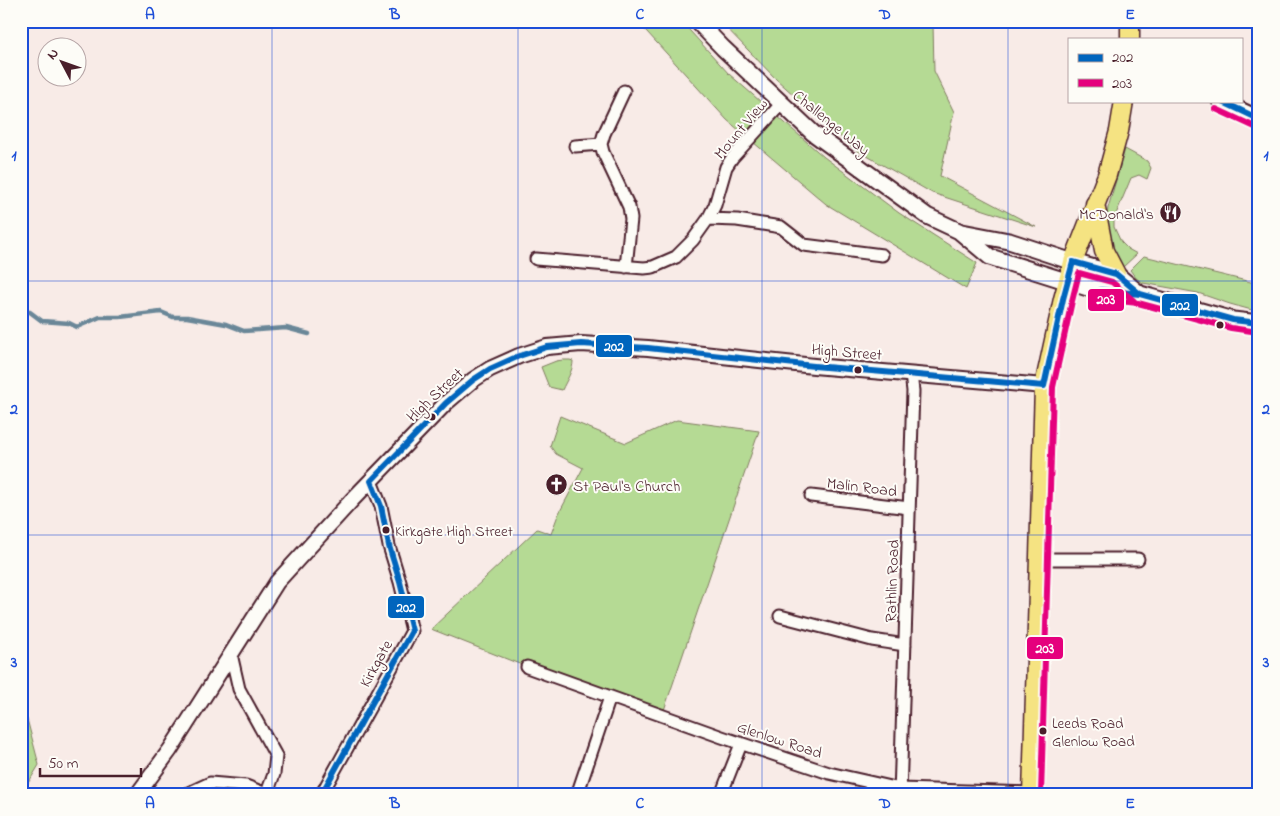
<svg xmlns="http://www.w3.org/2000/svg" width="1280" height="816" font-family="'Indie Flower',sans-serif">
  <style>
    .green { fill: #b5da94; stroke: #807c60 }
    .lines { fill: none; stroke-linecap: round; stroke-linejoin: round }
    .stream { stroke: #6b8798; stroke-width: 4.5 }
    .minor-casing { stroke: #4a1f2b; stroke-width: 15 }
    .tertiary-casing { stroke: #4a1f2b; stroke-width: 18 }
    .secondary-casing { stroke: #4a1f2b; stroke-width: 19 }
    .primary-casing { stroke: #4a1f2b; stroke-width: 21 }
    .minor { stroke: #fdfcf7; stroke-width: 11 }
    .tertiary { stroke: #fdfcf7; stroke-width: 14 }
    .secondary { stroke: #fdfcf7; stroke-width: 15 }
    .primary { stroke: #f5e382; stroke-width: 18 }
    .bus-1-casing { stroke: #fdfcf7; stroke-width: 10 }
    .bus-2-casing { stroke: #fdfcf7; stroke-width: 10 }
    .bus-1 { stroke: #0065bd; stroke-width: 6 }
    .bus-2 { stroke: #e5007d; stroke-width: 6 }
    .grid { fill: none; stroke: #1d4ed8; stroke-width: 1; stroke-opacity: 0.55 }
    .bus-dot { fill: #4a1f2b; stroke: #fdfcf7; stroke-width: 2 }
    .labels { text-anchor: middle; stroke-width: 4; stroke-linejoin: round; paint-order: stroke }
    .bus-label { font-size: 15px; fill: #4a1f2b; stroke: #fdfcf7; text-anchor: start }
    .street-label { font-size: 16px; fill: #4a1f2b; stroke: #fdfcf7 }
    .poi-label { font-size: 16px; fill: #4a1f2b; stroke: #fdfcf7; text-anchor: end }
    .line-badge { stroke: #fdfcf7; stroke-width: 2 }
    .badge-label { font-size: 14px; text-anchor: middle; font-weight: bold; fill: #fff }
    .neatline { fill: none; stroke: #1d4ed8; stroke-width: 2 }
    .grid-label { font-size: 16px; text-anchor: middle; font-weight: bold; fill: #1d4ed8 }
  </style>
  <rect width="100%" height="100%" fill="#f8ebe7"/>
  <filter id="ink" filterUnits="userSpaceOnUse"><feTurbulence type="fractalNoise" baseFrequency=".02" numOctaves="2"/><feDisplacementMap in="SourceGraphic" scale="10" xChannelSelector="R" yChannelSelector="G"/><feConvolveMatrix kernelMatrix="1 2 1 2 8 2 1 2 1" color-interpolation-filters="sRGB"/></filter>
  <g filter="url(#ink)">
    <!-- green -->
    <path class="green" d="M637 21H681L729 74 824 157 899 213 977 263 966 289 826 204 727 120Z
      M720 21H1052V24L933 23 934 71 954 112 940 176 1036 227 932 193 853 148 776 79Z
      M1125 149 1147 161 1151 168 1147 179 1139 175 1131 178 1114 219V227L1121 242 1128 249 1137 254 1123 267 1116 262 1106 224 1108 208Z
      M1144 256 1259 284V312L1230 304 1198 293 1143 283 1136 278 1130 270Z
      M563 360H570L573 361C573 371 566 381 562 390L549 387 541 367 556 361Z
      M560 416 626 443 677 420 759 431 662 716 527 667 431 629 537 529 551 534 558 515 583 468 556 454 550 446Z
      M27 719 39 765 21 795V727Z"/>
    <g class="lines">
      <!-- stream -->
      <path class="stream" d="M21 311 30 312 42 321 69 323 77 327 100 317H120L161 312 173 317H187L226 324 244 331 286 328 309 334"/>
      <defs>
        <path id="minor" d="M624 91 604 134 601 144 603 152 629 207 631 219 626 267
          M575 146 601 144
          M708 219 737 220 781 227 804 245 882 255
          M536 259 644 268 653 267 676 257 693 240 708 219 715 205 726 167 732 158 782 103
          M811 496 909 508
          M1039 559H1138
          M780 616 872 640 905 645
          M231 654 239 689 276 756 274 774 267 793
          M527 667 722 737 829 773 900 789 1032 793
          M184 795 210 783 246 786 269 795
          M321 795 412 631 400 582 389 546 381 506 371 481
          M577 795 610 697
          M721 795 741 744
          M900 795 913 391 911 374"/>
        <path id="tertiary" d="M137 795 170 750 277 582 352 500 446 403 473 380 490 369 519 356 547 347 581 344 648 348 814 366 1044 386"/>
        <path id="secondary" d="M697 21 723 48 813 133 927 216 959 231 990 257 1091 289 1140 294 1233 320 1259 323
          M1220 101 1259 119
          M962 232 1009 241 1073 262 1116 274 1140 294"/>
        <path id="primary" d="M1130 39V21
          M1095 204 1104 251 1116 274
          M1032 795 1044 386 1063 299 1073 262 1107 175 1119 131 1124 101"/>
      </defs>
      <!-- minor casing -->
      <use href="#minor" class="minor-casing"/>
      <!-- tertiary casing -->
      <use href="#tertiary" class="tertiary-casing"/>
      <!-- secondary casing -->
      <use href="#secondary" class="secondary-casing"/>
      <!-- primary casing -->
      <use href="#primary" class="primary-casing"/>
      <!-- minor -->
      <use href="#minor" class="minor"/>
      <!-- tertiary -->
      <use href="#tertiary" class="tertiary"/>
      <!-- secondary -->
      <use href="#secondary" class="secondary"/>
      <!-- primary -->
      <use href="#primary" class="primary"/>
      <defs>
        <path id="bus-1" d="M1221 101 1259 119
          M1101 290 1140 294 1233 320 1259 323
          M321 795 412 631 400 582 389 546 381 506 371 481 446 403 473 380 490 369 519 356 547 347 581 344 648 348 814 366 1044 386 1063 299 1073 262 1116 274 1140 294"/>
        <path id="bus-2" d="M1216 109 1255 127
          M1100 299 1138 303 1231 328 1258 332
          M1041 795 1053 387 1072 301 1079 273 1112 282 1134 301"/>
      </defs>
      <!-- bus-1 casing -->
      <use href="#bus-1" class="bus-1-casing"/>
      <!-- bus-2 casing -->
      <use href="#bus-2" class="bus-2-casing"/>
      <!-- bus-1 -->
      <use href="#bus-1" class="bus-1"/>
      <!-- bus-2 -->
      <use href="#bus-2" class="bus-2"/>
    </g>
  </g>
  <!-- grid -->
  <path class="grid" d="M272 21V795M518 21V795M762 21V795M1008 21V795M21 281H1259M21 535H1259"/>
  <!-- icons -->
  <defs>
    <symbol id="restaurant-disc" viewBox="-11 -11 22 22"><circle r="9.5" fill="#4a1f2b" stroke="#fdfcf7"/><path d="M-5-6h1v4h1v-4h1v4h1v-4h1v5L-1.5 .5V6h-2V.5L-5-1ZM5-6V6H3V1.5H1.5Q1.5-4 5-6Z" fill="#fff"/></symbol>
    <symbol id="church-disc" viewBox="-11 -11 22 22"><circle r="9.5" fill="#4a1f2b" stroke="#fdfcf7"/><path d="M-1.2-6h2.4v3.5h3.3v2.4h-3.3V6h-2.4V-.1h-3.3v-2.4h3.3Z" fill="#fff"/></symbol>
  </defs>
  <g fill-rule="evenodd">
    <use href="#restaurant-disc" x="1158" y="200" width="25" height="25"/>
    <use href="#church-disc" x="544" y="472" width="25" height="25"/>
  </g>
  <!-- markers -->
  <g class="bus-dot">
    <circle cx="1220" cy="325" r="4.5"/>
    <circle cx="858" cy="370" r="4.5"/>
    <circle cx="432" cy="417" r="4.5"/>
    <circle cx="386" cy="530" r="4.5"/>
    <circle cx="1043" cy="731" r="4.5"/>
  </g>
  <g class="labels">
    <!-- bus labels -->
    <g class="bus-label">
      <text x="395" y="536">Kirkgate High Street</text>
      <text x="1052" y="728">Leeds Road<tspan x="1052" dy="18">Glenlow Road</tspan></text>
    </g>
    <!-- street labels -->
    <g class="street-label">
      <text transform="translate(832 122) rotate(39)" y="6">Challenge Way</text>
      <text transform="translate(740 128) rotate(-50)" y="6">Mount View</text>
      <text transform="translate(847 351) rotate(5)" y="6">High Street</text>
      <text transform="translate(434 394) rotate(-43)" y="6">High Street</text>
      <text transform="translate(862 486) rotate(7)" y="6">Malin Road</text>
      <text transform="translate(891 581) rotate(-88)" y="6">Rathlin Road</text>
      <text transform="translate(375 663) rotate(-61)" y="6">Kirkgate</text>
      <text transform="translate(780 739) rotate(18)" y="6">Glenlow Road</text>
    </g>
    <!-- poi labels -->
    <g class="poi-label">
      <text x="1154" y="219">McDonald's</text>
      <text x="573" y="491" text-anchor="start">St Paul's Church</text>
    </g>
  </g>
  <g class="line-badge">
    <rect x="1087" y="288" width="38" height="24" rx="5" fill="#e5007d"/>
    <rect x="1161" y="293" width="38" height="24" rx="5" fill="#0065bd"/>
    <rect x="595" y="334" width="38" height="24" rx="5" fill="#0065bd"/>
    <rect x="387" y="595" width="38" height="24" rx="5" fill="#0065bd"/>
    <rect x="1026" y="636" width="38" height="24" rx="5" fill="#e5007d"/>
  </g>
  <g class="badge-label">
    <text x="1106" y="304">203</text>
    <text x="1180" y="310">202</text>
    <text x="614" y="351">202</text>
    <text x="406" y="612">202</text>
    <text x="1045" y="653">203</text>
  </g>
  <!-- margin -->
  <rect width="1280" height="816" fill="none" stroke="#fdfcf7" stroke-width="55"/>
  <!-- legend -->
  <rect x="1068" y="38" width="175" height="65" fill="#fdfcf7" stroke="#b5a4a5"/>
  <rect x="1078" y="54" width="25" height="8" fill="#0065bd" stroke="#b5a4a5"/>
  <text x="1112" y="62" font-size="15" fill="#4a1f2b">202</text>
  <rect x="1078" y="79" width="25" height="8" fill="#e5007d" stroke="#b5a4a5"/>
  <text x="1112" y="88" font-size="15" fill="#4a1f2b">203</text>
  <!-- north arrow -->
  <g transform="translate(62 62) rotate(311)"><circle r="24" fill="#fdfcf7" stroke="#b5a4a5"/>
  <path d="M0-4L9 19L0 12L-9 19Z" fill="#4a1f2b"/>
  <text y="-8" font-size="14" font-weight="bold" text-anchor="middle" fill="#4a1f2b">N</text>
  </g>
  <!-- scale -->
  <path d="M40 768v8h101v-8" fill="none" stroke="#4a1f2b" stroke-width="2.5"/>
  <text x="48" y="768" font-size="15" fill="#4a1f2b" stroke="#fdfcf7" stroke-width="4" paint-order="stroke">50 m</text>
  <rect x="28" y="28" width="1224" height="760" class="neatline"/>
  <g class="grid-label">
    <text x="150" y="19">A</text>
    <text x="395" y="19">B</text>
    <text x="640" y="19">C</text>
    <text x="885" y="19">D</text>
    <text x="1130" y="19">E</text>
    <text x="14" y="160">1</text>
    <text x="1266" y="160">1</text>
    <text x="14" y="414">2</text>
    <text x="1266" y="414">2</text>
    <text x="14" y="667">3</text>
    <text x="1266" y="667">3</text>
    <text x="150" y="808">A</text>
    <text x="395" y="808">B</text>
    <text x="640" y="808">C</text>
    <text x="885" y="808">D</text>
    <text x="1130" y="808">E</text>
  </g>
</svg>
